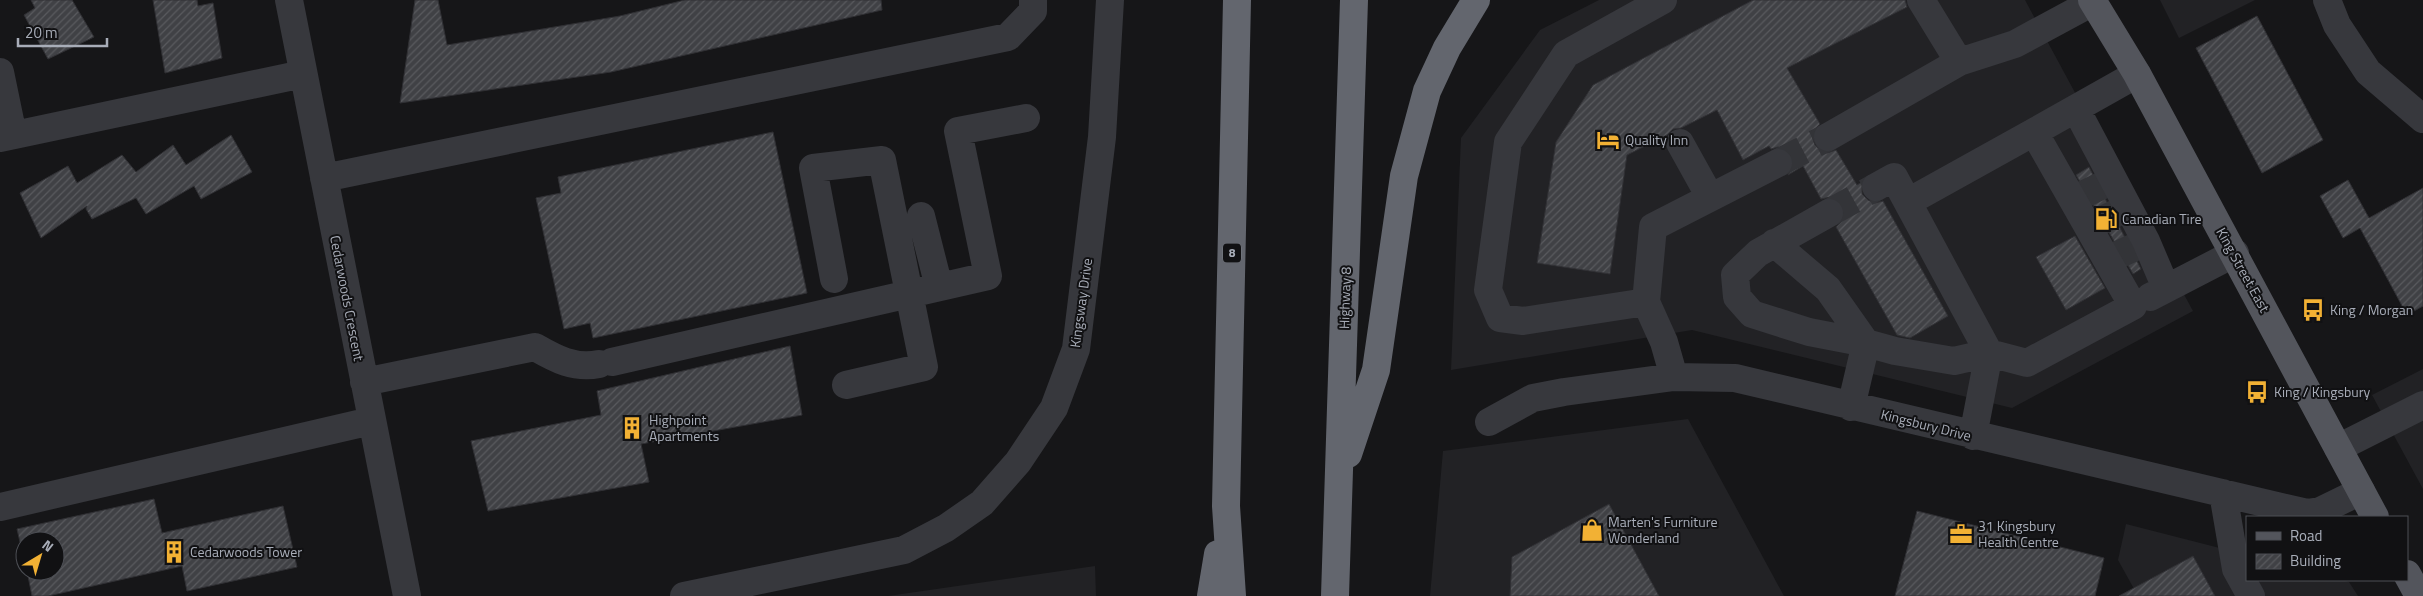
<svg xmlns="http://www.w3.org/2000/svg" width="2423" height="596" font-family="'Titillium Web',sans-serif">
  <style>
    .built { fill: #222225 }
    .building { fill: url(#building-hatch); stroke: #303034 }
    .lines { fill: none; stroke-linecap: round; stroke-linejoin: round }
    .minor-tunnel { stroke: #333438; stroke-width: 28; stroke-dasharray: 28 14; stroke-linecap: butt }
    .minor { stroke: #37383d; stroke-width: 28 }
    .major { stroke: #53555c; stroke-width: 28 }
    .highway { stroke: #63666e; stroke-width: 28 }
    .labels { text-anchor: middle; stroke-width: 4; stroke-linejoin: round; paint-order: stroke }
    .shield { fill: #111113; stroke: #7b7e86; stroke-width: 1 }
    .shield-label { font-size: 12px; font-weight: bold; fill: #a8adb8 }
    .poi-label { font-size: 14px; fill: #a8adb8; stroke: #111113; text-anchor: start }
    .street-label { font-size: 14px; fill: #a8adb8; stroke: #111113 }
  </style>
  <defs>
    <pattern id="building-hatch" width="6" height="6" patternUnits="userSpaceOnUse" patternTransform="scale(1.25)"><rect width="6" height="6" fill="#404145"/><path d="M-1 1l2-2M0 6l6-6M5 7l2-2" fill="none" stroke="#595a5e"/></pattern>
  </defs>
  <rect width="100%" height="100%" fill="#161618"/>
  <!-- built -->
  <path class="built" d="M1599 0H2025L2193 311 2012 408 1692 330 1451 370 1461 138 1540 30Z
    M2160 0H2255L2179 38Z
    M2423 369V489L2372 395Z
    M1688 419 1784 596H1430L1443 451Z
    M2126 524 2247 555V580H2342L2349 582 2358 596H2138L2118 560Z
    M1095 566 1096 596H888Z"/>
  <!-- building -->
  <path class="building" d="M31 0H72L94 37 48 59 24 15 35 8Z
    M153 0H197L198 6 213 3 222 58 165 73Z
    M415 0H438L447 45 620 16 685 0H881L882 10 611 72 400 103Z
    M1753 0H1905L1907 7 1787 68 1820 124 1815 129 1812 136 1815 145 1820 150 1827 153 1836 150 1857 185 1862 182V194L1868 200 1875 203 1883 201 1948 316 1910 338 1897 335 1836 227 1842 221 1845 214 1842 205 1837 200 1830 197 1821 199 1803 166 1788 175 1794 163 1792 155 1786 150 1778 147 1771 149 1769 146 1743 160 1717 110 1681 128 1673 129 1667 135 1627 155 1610 274 1537 263 1556 142 1593 85Z
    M2257 16 2323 140 2262 173 2196 48Z
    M773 132 807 293 593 338 590 323 564 329 536 198 561 193 558 177Z
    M231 135 252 172 201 199 194 186 146 214 136 198 92 219 86 209 87 206 41 238 20 193 68 166 77 183 122 155 136 172 173 145 186 165Z
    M2089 167 2141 269 2133 274 2076 175Z
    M2348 180 2369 218 2423 188V306L2407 315 2360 228 2343 238 2320 196Z
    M2075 236 2105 288 2066 310 2036 257Z
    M790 346 802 415 641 444 649 482 488 511 471 441 601 415 597 391Z
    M154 499 162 533 283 506 297 567 187 591 182 566 48 596H32L27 571H55V541H25V564L17 529Z
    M1609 504 1659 596H1510L1512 557Z
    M1917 511 2104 558 2095 596H1895Z
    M2193 556 2215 596H2119Z"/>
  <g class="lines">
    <!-- minor-tunnel -->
    <path class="minor-tunnel" d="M1778 163 1828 137
      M2078 197 2103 185
      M1829 213 1876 187
      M2093 225 2118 212
      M2111 258 2137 246"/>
    <!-- minor -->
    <path class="minor" d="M289 0 407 596
      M1921 0 1959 62
      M2327 0 2337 25 2368 72 2423 119
      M0 72 13 135
      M2076 109 2146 241 2166 288
      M1828 137 1959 62 2015 44 2093 2
      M0 138 303 74
      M1680 143 1710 197
      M324 178 1008 37 1033 11V0
      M1908 202 2034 132
      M1829 213 1758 253 1735 275 1737 297 1752 314 1809 332 1866 343 1895 351 1954 361 1989 353 1894 177 1876 187
      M921 216 939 287
      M1774 243 1828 289 1866 343 1851 407
      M834 279 813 168 882 160 924 367 846 385
      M2150 297 2235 253
      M1646 302 1523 321 1500 318 1488 290 1508 142 1566 54 1663 0
      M612 362 988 276 958 131 1026 118
      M1674 377 1664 342 1646 302 1653 227 1778 163
      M364 382 535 347C556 359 574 369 599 364
      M1489 422 1533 398 1564 392 1674 377 1735 378 2307 513 2320 511 2361 491
      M1973 436 1989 353 2027 363 2133 306 2034 132 2137 74
      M2338 448 2423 405
      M2223 493 2236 569 2251 596
      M0 507 371 421
      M684 596 904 550 946 528 982 503 1018 462 1054 408 1076 349 1102 137 1110 0"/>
    <!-- major -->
    <path class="major" d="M2092 0 2137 74 2375 517
      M2407 574 2419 596"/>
    <!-- highway -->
    <path class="highway" d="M1348 454 1376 370 1404 176 1427 91 1447 48 1476 0
      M1211 596 1218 554
      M1232 596 1226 506 1237 0
      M1335 596 1354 0"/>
  </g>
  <!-- icons -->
  <defs>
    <symbol id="hotel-bare" viewBox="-9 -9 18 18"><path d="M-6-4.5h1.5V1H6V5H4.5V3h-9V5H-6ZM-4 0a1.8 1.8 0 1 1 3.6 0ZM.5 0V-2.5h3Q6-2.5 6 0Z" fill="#f2b134" stroke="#111113" stroke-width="2.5" paint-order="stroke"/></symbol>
    <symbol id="fuel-bare" viewBox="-9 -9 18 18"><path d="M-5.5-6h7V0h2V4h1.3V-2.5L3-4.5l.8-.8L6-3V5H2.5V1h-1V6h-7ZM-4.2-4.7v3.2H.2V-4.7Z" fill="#f2b134" stroke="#111113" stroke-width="2.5" paint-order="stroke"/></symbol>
    <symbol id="bus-bare" viewBox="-9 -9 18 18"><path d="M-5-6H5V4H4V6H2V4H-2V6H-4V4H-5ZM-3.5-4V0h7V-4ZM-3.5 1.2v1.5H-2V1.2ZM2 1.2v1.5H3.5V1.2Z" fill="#f2b134" stroke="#111113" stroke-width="2.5" paint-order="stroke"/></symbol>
    <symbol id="building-bare" viewBox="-9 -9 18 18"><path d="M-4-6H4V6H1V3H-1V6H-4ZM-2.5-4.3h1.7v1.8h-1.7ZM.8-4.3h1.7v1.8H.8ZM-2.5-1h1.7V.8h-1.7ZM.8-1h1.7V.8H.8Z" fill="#f2b134" stroke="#111113" stroke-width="2.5" paint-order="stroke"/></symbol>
    <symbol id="shop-bare" viewBox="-9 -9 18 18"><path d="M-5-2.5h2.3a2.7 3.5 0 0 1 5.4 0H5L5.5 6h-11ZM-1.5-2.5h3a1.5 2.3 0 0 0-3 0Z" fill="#f2b134" stroke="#111113" stroke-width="2.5" paint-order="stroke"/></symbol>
    <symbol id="office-bare" viewBox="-9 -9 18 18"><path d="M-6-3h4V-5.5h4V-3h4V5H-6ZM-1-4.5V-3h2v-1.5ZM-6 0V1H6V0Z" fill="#f2b134" stroke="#111113" stroke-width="2.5" paint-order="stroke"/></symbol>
  </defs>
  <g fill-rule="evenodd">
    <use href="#hotel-bare" x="1592" y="124" width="32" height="32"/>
    <use href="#fuel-bare" x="2090" y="203" width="32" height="32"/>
    <use href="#bus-bare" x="2297" y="294" width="32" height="32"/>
    <use href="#bus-bare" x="2241" y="376" width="32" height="32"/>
    <use href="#building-bare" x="616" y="412" width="32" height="32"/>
    <use href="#shop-bare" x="1576" y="514" width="32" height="32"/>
    <use href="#office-bare" x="1945" y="518" width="32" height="32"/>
    <use href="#building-bare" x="158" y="536" width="32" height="32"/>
  </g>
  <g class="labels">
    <!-- shield labels -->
    <rect class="shield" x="1223" y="243.5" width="18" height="19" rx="4"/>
    <g class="shield-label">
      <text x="1232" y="257">8</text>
    </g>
    <!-- poi labels -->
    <g class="poi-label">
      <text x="1625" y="145">Quality Inn</text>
      <text x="2122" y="224">Canadian Tire</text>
      <text x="2330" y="315">King / Morgan</text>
      <text x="2274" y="397">King / Kingsbury</text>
      <text x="649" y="425">Highpoint<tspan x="649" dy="16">Apartments</tspan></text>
      <text x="1608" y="527">Marten's Furniture<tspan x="1608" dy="16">Wonderland</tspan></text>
      <text x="1978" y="531">31 Kingsbury<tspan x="1978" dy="16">Health Centre</tspan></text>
      <text x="190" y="557">Cedarwoods Tower</text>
    </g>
    <!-- street labels -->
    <g class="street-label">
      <text transform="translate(2243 270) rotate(61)" y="5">King Street East</text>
      <text transform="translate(347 298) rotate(79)" y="5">Cedarwoods Crescent</text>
      <text transform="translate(1345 298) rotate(-88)" y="5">Highway 8</text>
      <text transform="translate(1081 303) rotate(-82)" y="5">Kingsway Drive</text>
      <text transform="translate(1926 425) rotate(14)" y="5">Kingsbury Drive</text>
    </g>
  </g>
  <!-- legend -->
  <rect x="2246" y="516" width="162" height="65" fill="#111113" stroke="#4d4f55"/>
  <rect x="2256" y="532" width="25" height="8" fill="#53555c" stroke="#4d4f55"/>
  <text x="2290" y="541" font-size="15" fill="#a8adb8">Road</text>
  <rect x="2256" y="554" width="25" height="15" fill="url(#building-hatch)" stroke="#4d4f55"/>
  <text x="2290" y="566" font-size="15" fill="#a8adb8">Building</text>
  <!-- north arrow -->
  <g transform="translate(40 556) rotate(38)"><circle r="24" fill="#111113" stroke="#4d4f55"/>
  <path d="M0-4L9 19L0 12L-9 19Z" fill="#f2b134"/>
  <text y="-8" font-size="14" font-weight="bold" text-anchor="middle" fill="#a8adb8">N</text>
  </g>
  <!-- scale -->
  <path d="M18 38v8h89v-8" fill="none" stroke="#a8adb8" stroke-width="2.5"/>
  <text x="25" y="38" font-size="15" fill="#a8adb8" stroke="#111113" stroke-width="4" paint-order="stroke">20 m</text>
</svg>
